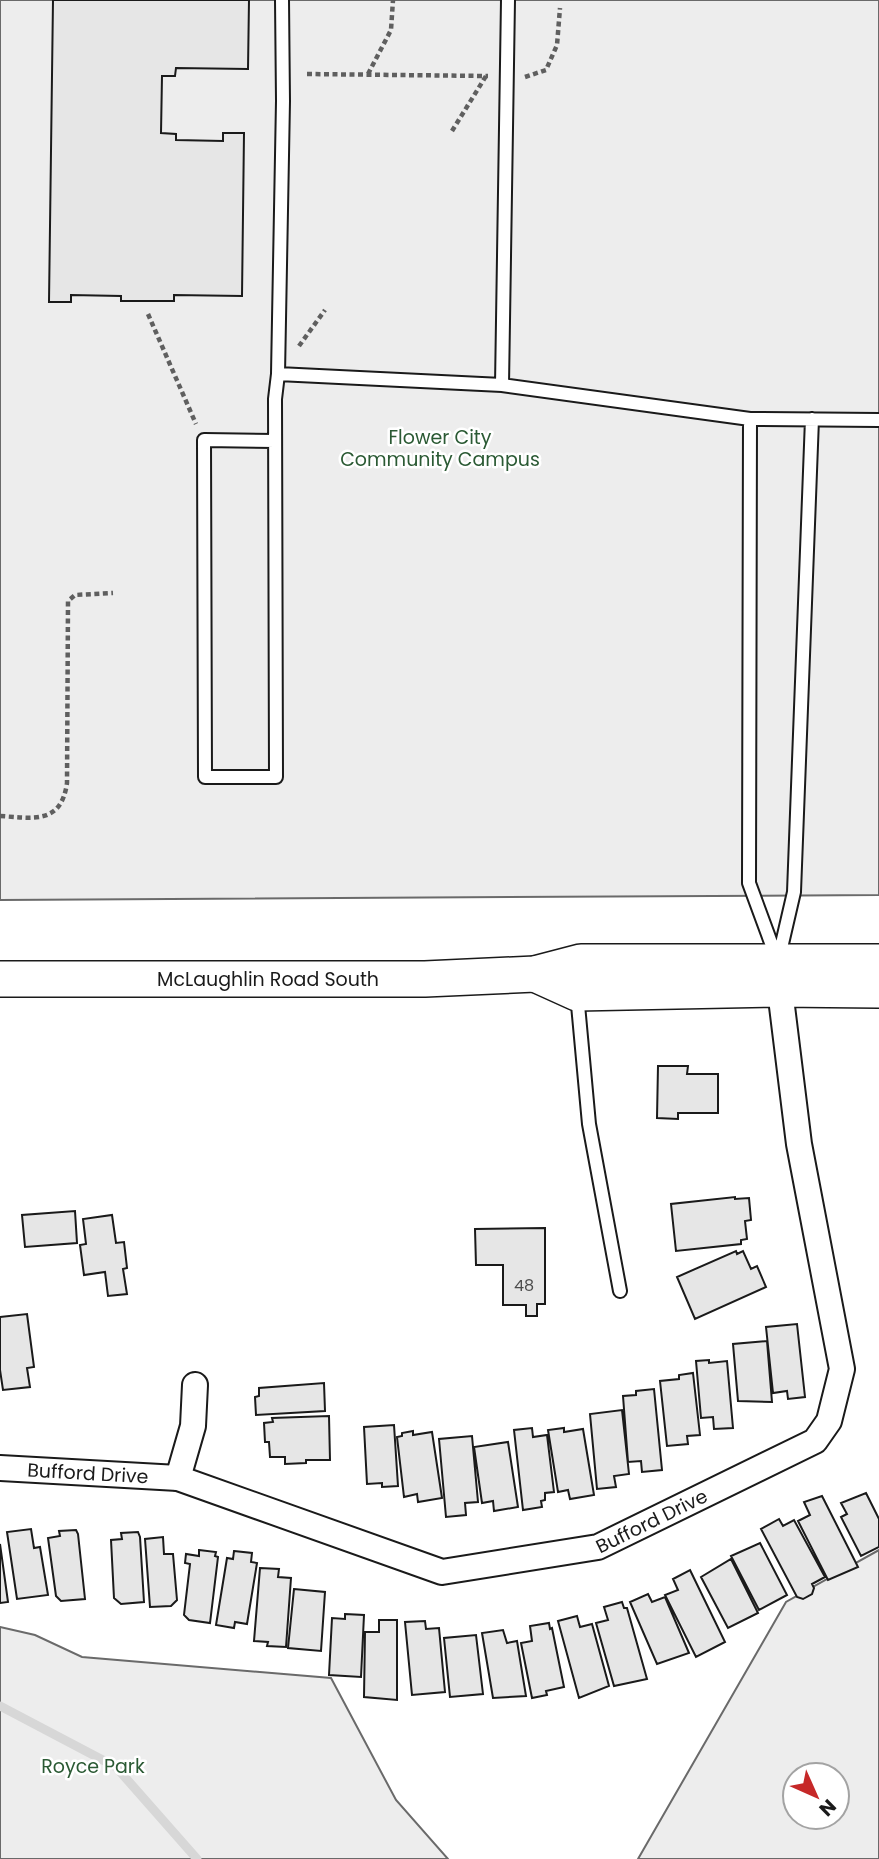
<svg xmlns="http://www.w3.org/2000/svg" width="879" height="1859" font-family="Poppins,sans-serif">
  <style>
    .built { fill: #ededed; stroke: #6a6a6a; stroke-width: 2; fill-rule: evenodd }
    .lines { fill: none; stroke-linecap: round; stroke-linejoin: round }
    .stream { stroke: #d7d7d7; stroke-width: 9 }
    .building { fill: #e6e6e6; stroke: #1a1a1a; stroke-width: 2 }
    .service-casing { stroke: #1a1a1a; stroke-width: 16 }
    .minor-casing { stroke: #1a1a1a; stroke-width: 28 }
    .secondary-casing { stroke: #1a1a1a; stroke-width: 38 }
    .path { stroke: #5f5f5f; stroke-width: 4.5; stroke-dasharray: 5 3.5; stroke-linecap: butt }
    .service { stroke: #fff; stroke-width: 12 }
    .minor { stroke: #fff; stroke-width: 24 }
    .secondary { stroke: #fff; stroke-width: 35 }
    .labels { text-anchor: middle; stroke-width: 5; stroke-linejoin: round; paint-order: stroke }
    .number-label { font-size: 16px; fill: #4d4d4d }
    .park-label { font-size: 19px; fill: #2b5a34; stroke: #fff }
    .street-label { font-size: 19px; fill: #1a1a1a; stroke: #fff }
  </style>
  <rect width="100%" height="100%" fill="#fff"/>
  <!-- built -->
  <path class="built" d="M0 0H879V895L0 900Z
    M879 1550V1859H638L786 1602ZM795 1775H837V1817H795Z
    M0 1627 35 1635 82 1657 331 1678 396 1800 448 1859H0Z"/>
  <g class="lines">
    <!-- stream -->
    <path class="stream" d="M0 1706 116 1767 197 1859"/>
  </g>
  <!-- building -->
  <path class="building" d="M53 0H249L248 69 176 68 175 76H162L161 133 176 134V140L223 141V133H244L242 296 174 295V301H121V296L71 295V302H49Z
    M658 1066H688L687 1074H718V1113H678V1119L657 1118Z
    M735 1197V1199L749 1198 751 1220 745 1221 747 1239 741 1240V1244L676 1251 671 1204Z
    M75 1211 77 1243 25 1247 22 1215Z
    M112 1215 116 1243 124 1242 127 1268 123 1269 127 1294 108 1296 105 1272 84 1275 80 1245 86 1244 83 1219Z
    M545 1228V1304H537V1316H526V1305H503V1265H476L475 1229Z
    M736 1251 737 1254 743 1251 751 1269 757 1266 766 1287 695 1319 677 1277Z
    M27 1314 34 1367 27 1368 30 1387 3 1390 0 1370V1317Z
    M797 1324 805 1397 788 1399 787 1391 773 1393 766 1327Z
    M767 1341 772 1402 738 1401 733 1344Z
    M709 1360V1363L727 1361 733 1428 714 1429 713 1417 701 1418 696 1361Z
    M693 1373 700 1435 687 1436 688 1444 667 1446 660 1381 679 1379V1375Z
    M324 1383 325 1411 256 1415 255 1397 259 1396V1388Z
    M654 1389 662 1470 642 1472 641 1461 628 1462 623 1396 636 1395V1391Z
    M622 1410 629 1474 614 1476 616 1487 597 1489 590 1414Z
    M329 1416 330 1460H306V1463L285 1464V1457H270L269 1442H265L264 1423 273 1422 272 1418Z
    M394 1425 398 1486 382 1487V1483L367 1484 364 1427Z
    M532 1428 533 1437 547 1435 554 1492 545 1493V1500L541 1501 542 1507 523 1510 514 1430Z
    M564 1428V1432L583 1429 594 1495 570 1499 568 1490 558 1492 548 1430Z
    M413 1431V1435L432 1432 442 1498 418 1502 417 1494 404 1497 397 1437 402 1436V1433Z
    M472 1436 478 1502 465 1503 466 1515 446 1517 439 1439Z
    M508 1442 518 1507 494 1511 493 1501 482 1503 474 1447Z
    M866 1493 879 1519V1547L861 1556 841 1517 847 1514 841 1503Z
    M822 1496 858 1567 828 1580 798 1521 810 1515 804 1502Z
    M779 1519 783 1526 794 1520 825 1577 812 1584 814 1588 812 1594 803 1599 797 1597 761 1529Z
    M31 1529 34 1548 40 1547 48 1595 17 1599 7 1532Z
    M76 1530 78 1534 85 1599 61 1601 56 1596 48 1538 60 1536 59 1531Z
    M138 1532 140 1537 144 1602 121 1604 114 1598 111 1540 122 1539 121 1533Z
    M163 1537 164 1554H173L177 1600 171 1606 150 1607 145 1539Z
    M760 1543 787 1595 759 1610 731 1556Z
    M0 1544 8 1602 0 1603Z
    M199 1550 216 1552 215 1556 218 1557 210 1623 189 1620 184 1615 190 1564 185 1563 186 1554 199 1556Z
    M234 1551 252 1553 251 1562 257 1563 247 1624 235 1622 234 1628 216 1625 227 1558 233 1559Z
    M731 1559 758 1613 728 1628 701 1577Z
    M260 1568 279 1569 278 1577 291 1578 286 1647 267 1646 268 1642 254 1641Z
    M690 1570 725 1642 696 1657 665 1595 678 1590 673 1579Z
    M294 1589 325 1592 321 1651 288 1648Z
    M648 1594 652 1602 665 1597 689 1653 657 1664 630 1602Z
    M622 1602 624 1608H627L647 1679 614 1686 596 1623 608 1620 604 1607Z
    M345 1614 364 1615 361 1677 329 1675 332 1618 345 1619Z
    M577 1616 580 1627 592 1624 609 1686 579 1698 558 1621Z
    M379 1620H397V1700L364 1697 365 1632H379Z
    M425 1621 426 1629 439 1628 445 1692 412 1695 405 1622Z
    M549 1623 550 1629 552 1628 564 1687 546 1691 547 1695 532 1698 521 1643 532 1641 530 1626Z
    M503 1630 507 1643 517 1641 526 1696 493 1698 482 1633Z
    M476 1635 483 1694 450 1697 444 1638Z"/>
  <g class="lines">
    <defs>
      <path id="service" d="M282 0 283 101 278 374 502 385
        M508 0 502 385 750 419 879 420
        M750 419 749 883 777 959
        M275 441 204 440 205 777H276L275 399 278 374
        M778 961 794 892 812 419
        M577 994 589 1124 620 1291"/>
      <g id="minor">
        <path id="s1" d="M0 1468 178 1478 442 1572 598 1547 815 1441 829 1421 842 1369 799 1144 778 974"/>
        <path d="M178 1478 193 1426 195 1385"/>
      </g>
      <g id="secondary">
        <path d="M535 974 577 993 778 989 879 990"/>
        <path id="s2" d="M0 979H425L535 974 581 962H879"/>
      </g>
    </defs>
    <!-- service casing -->
    <use href="#service" class="service-casing"/>
    <!-- minor casing -->
    <use href="#minor" class="minor-casing"/>
    <!-- secondary casing -->
    <use href="#secondary" class="secondary-casing"/>
    <!-- path -->
    <path class="path" d="M307 74 488 76
      M368 74 391 30 393 0
      M525 77 546 70 557 45 560 8
      M452 131 486 76
      M148 314 196 424
      M299 346 325 310
      M0 816C33 818 61 825 67 783L68 601 75 595 113 593"/>
    <!-- service -->
    <use href="#service" class="service"/>
    <!-- minor -->
    <use href="#minor" class="minor"/>
    <!-- secondary -->
    <use href="#secondary" class="secondary"/>
  </g>
  <g class="labels">
    <!-- number labels -->
    <g class="number-label">
      <text x="524" y="1291">48</text>
    </g>
    <!-- park labels -->
    <g class="park-label">
      <text x="440" y="444">Flower City<tspan x="440" dy="22">Community Campus</tspan></text>
      <text x="93" y="1773">Royce Park</text>
    </g>
    <!-- street labels -->
    <g class="street-label">
      <text dy="7" stroke="none"><textPath href="#s2" startOffset="268">McLaughlin Road South</textPath></text>
      <text dy="7" stroke="none"><textPath href="#s1" startOffset="88">Bufford Drive</textPath></text>
      <text dy="7" stroke="none"><textPath href="#s1" startOffset="676">Bufford Drive</textPath></text>
    </g>
  </g>
  <!-- north arrow -->
  <g transform="translate(816 1796) rotate(135)"><circle r="33" fill="#ffffff" stroke="#a3a3a3" stroke-width="2"/>
  <path d="M0-5L12 26L0 18L-12 26Z" fill="#c62828"/>
  <text y="-10" font-size="19" font-weight="bold" text-anchor="middle" fill="#1a1a1a">N</text>
  </g>
</svg>
